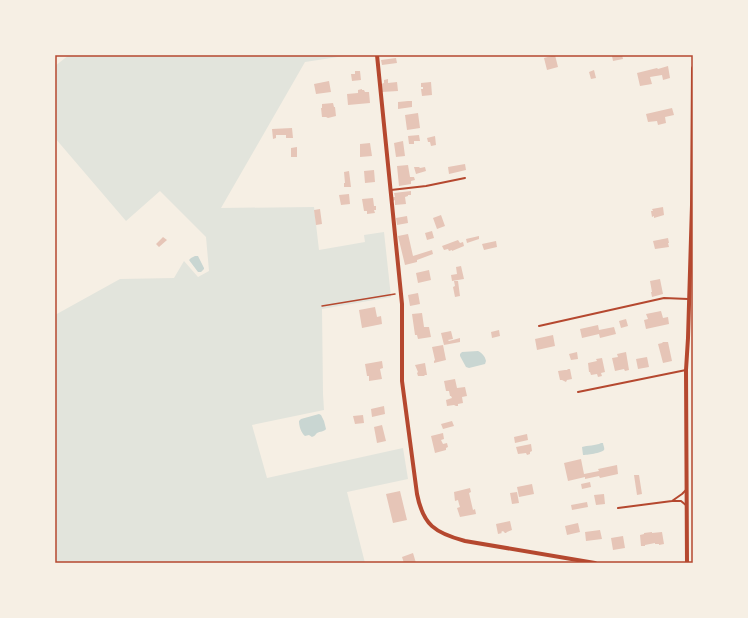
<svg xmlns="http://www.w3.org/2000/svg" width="748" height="618" font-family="Arial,sans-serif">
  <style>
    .green { fill: #e2e4dc }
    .water { fill: #c9d6d2 }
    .building { fill: #e6c5b7 }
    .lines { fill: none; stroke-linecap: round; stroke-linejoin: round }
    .path { stroke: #b5482f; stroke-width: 1.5 }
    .service { stroke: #b5482f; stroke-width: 2 }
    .minor { stroke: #b5482f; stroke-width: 4 }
    .neatline { fill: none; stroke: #b5482f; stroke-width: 1.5 }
  </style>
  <rect width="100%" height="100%" fill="#f6efe4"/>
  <!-- green -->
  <path class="green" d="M69 55H351L305 62 221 208 314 207 319 250 365 242 364 235 384 232 391 297 322 309 323 394 324 410 252 425 267 478 403 448 408 479 347 492 365 563H55V315L120 279 174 278 184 261 198 277 209 271 206 237 160 191 126 221 55 138V66Z"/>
  <!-- water -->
  <path class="water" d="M195 256H198L204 268V269L201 272H198L189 260 191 258Z
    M478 351C482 353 485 356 486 361L485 364 469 368 466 367 460 356V354L462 352Z
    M319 414 321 415 324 421 326 429C324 432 320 431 317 433 315 435 315 436 312 437L309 435 305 436C301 433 299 426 299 421L301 419Z
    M601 443H603C603 445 605 448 604 450 602 453 586 455 583 455L582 447C587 445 596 446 601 443Z"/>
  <!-- building -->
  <path class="building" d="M555 55 558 67 547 70 544 58Z
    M615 55H622L623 59 613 61 612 56Z
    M396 58 397 63 382 65 381 60Z
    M668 66 670 78 663 80 662 75 650 77 652 84 640 86 637 73 657 68 658 69Z
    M594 70 596 78 591 79 589 72Z
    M355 71H360L361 80 352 81 351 74H355Z
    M388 79V83L397 82 398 91 382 92 381 84 384 83V80Z
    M329 81 331 92 316 94 314 84Z
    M431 82 432 95 422 96 421 89H423V87H421V83Z
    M362 89V90H364L365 92H369L370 103 348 105 347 94 358 93V90Z
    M408 101H412V107L398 109V102Z
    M333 103 334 107H335L336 116 328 118 326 117H322L321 108H322V104Z
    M672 108 674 115 665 117 666 123 658 125 657 121 648 122 646 114Z
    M418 113 420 128 407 130 405 115Z
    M292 128 293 138H286V135H276V138L273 139 272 129Z
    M419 135 420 141H414V144H409L408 136Z
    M435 136 436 145 431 146 430 142H428L427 138Z
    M403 141 405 156 396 157 394 143Z
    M370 143 372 156 360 157V144Z
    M297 147V157H291V148Z
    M465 164 466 170 449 174 448 167Z
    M408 165 410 177H414L415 180 411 181V184L399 186 397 166Z
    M414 167H419L420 168 425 167 426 171 416 174Z
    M374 170 375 182 365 183 364 171Z
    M349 171 351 187H344V183H345L344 172Z
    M411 191V195H408V196L405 197 406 204 395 205V200L393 201V197H395L394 193Z
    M349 194 350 204 341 205 339 195Z
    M373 198 374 206H376V210H374L375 213 367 214V211H364L362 199Z
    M663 207 664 215 654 218V216L652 217 651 211H653L652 209Z
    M320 209 322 224 316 225 314 210Z
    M441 215 445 226 437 229 433 218Z
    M407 216 408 223 397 225 396 218Z
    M432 231 434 238 427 240 425 233Z
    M408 234 413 256 432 250 433 254 417 260V262L405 265 398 236Z
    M479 236V239L467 243 466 239Z
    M163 237 167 240 159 247 156 244Z
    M668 238 669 243H668L669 247 655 249 653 241Z
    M458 240 460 243 463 242 464 246 452 251V250L449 251 448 249 444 250 442 246Z
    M496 241 497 247 484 250 482 244Z
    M461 266 464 279 452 281 451 275 457 274 456 267Z
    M429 270 431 280 418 283 416 273Z
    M660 279 663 294 652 297 651 292H652L650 281Z
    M454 281H458L460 296 455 297 453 287 455 286Z
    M418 293 420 304 410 306 408 295Z
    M375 307 377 317 381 316 382 324 362 328 359 310Z
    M661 311 663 318 668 317 669 324 646 329 644 320 648 319 646 314Z
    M422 313 424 327H429L431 337 418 339 417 335H415L412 314Z
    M626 319 628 326 621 328 619 321Z
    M598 325 599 330 614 327 616 334 600 338 599 334 582 338 580 329Z
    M499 330 500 336 492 338 491 332Z
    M451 331 453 339 448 340 449 341 460 338V342L444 345 441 333Z
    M553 335 555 346 537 350 535 339Z
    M663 342H668L672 361 663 363 658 344 662 343Z
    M443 345 446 360 434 363V361L435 360 432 347Z
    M577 352 578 359 571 360 569 354Z
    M626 352 629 370 625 371 624 369 615 371 612 358 618 357 617 354Z
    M647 357 649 367 638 369 636 359Z
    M602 358 605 372 601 373 602 376 598 377 597 374 591 375 590 372H589L588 363 597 361 596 359Z
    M382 361 383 368 380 369 382 379 369 381V376H367L365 364Z
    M425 363 427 375H424L425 376H418L417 373 418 372 415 365Z
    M567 369H570L572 379 567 380 566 382 562 380H560L558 371 565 370H568Z
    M455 379 457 388 465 387 467 396 462 397 463 403 458 404V406H456L454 405 447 406 446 400 452 398 451 396H450L449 391H446L444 381Z
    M384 406 385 414 372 417 371 409Z
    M363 415 364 423 355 424 353 416Z
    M452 421 454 426 443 429 441 424Z
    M382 425 386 441 377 443 374 427Z
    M443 433 444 439 441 440 443 444 447 443 448 447 446 448V450L435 453 431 436Z
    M527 434 528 440 515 443 514 437Z
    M531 444 532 451 530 452V454L527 455 526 453 518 454 516 447Z
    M581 459 584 474 599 471 598 469 617 465 618 474 600 478 599 476 585 479V477L568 481 564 463Z
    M634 475H639L642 494 637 495Z
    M590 482 591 487 582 489 581 484Z
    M532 484 534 494 519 497 517 487Z
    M470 488 471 492 469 493 473 510 475 509 476 514 460 517 457 508 460 507 459 504 458 500 455 501 454 492Z
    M400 491 407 520 393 523 386 494Z
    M517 492 519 503 512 504 510 493Z
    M604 494 605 504 596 505 594 495Z
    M587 502 588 507 572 510 571 505Z
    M510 521 512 530 507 532 506 533H505L503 531 501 532 502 533 498 534 496 524Z
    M578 523 580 532 567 535 565 526Z
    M600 530 602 539 586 541 585 532Z
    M652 532V533L662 532 664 544 659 545V544H655V543L645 545V546H641L640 535 644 534V533Z
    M623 536 625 548 613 550 611 538Z
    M413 553 416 563H404L402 557Z"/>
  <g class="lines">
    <!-- path -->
    <path class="path" d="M322 306 395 294"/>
    <!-- service -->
    <path class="service" d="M391 190 426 186 465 178
      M539 326 664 298 688 299
      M578 392 686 370
      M673 501H681L687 506
      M618 508 672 501 682 494 686 490"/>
    <!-- minor -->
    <path class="minor" d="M377 55 402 304V381L417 494C423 525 435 533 465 541L595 563
      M687 563 686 370 688 338 692 205 693 68"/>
  </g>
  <!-- border -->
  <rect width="748" height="618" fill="none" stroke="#f6efe4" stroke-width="112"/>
  <rect x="56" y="56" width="636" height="506" class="neatline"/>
</svg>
